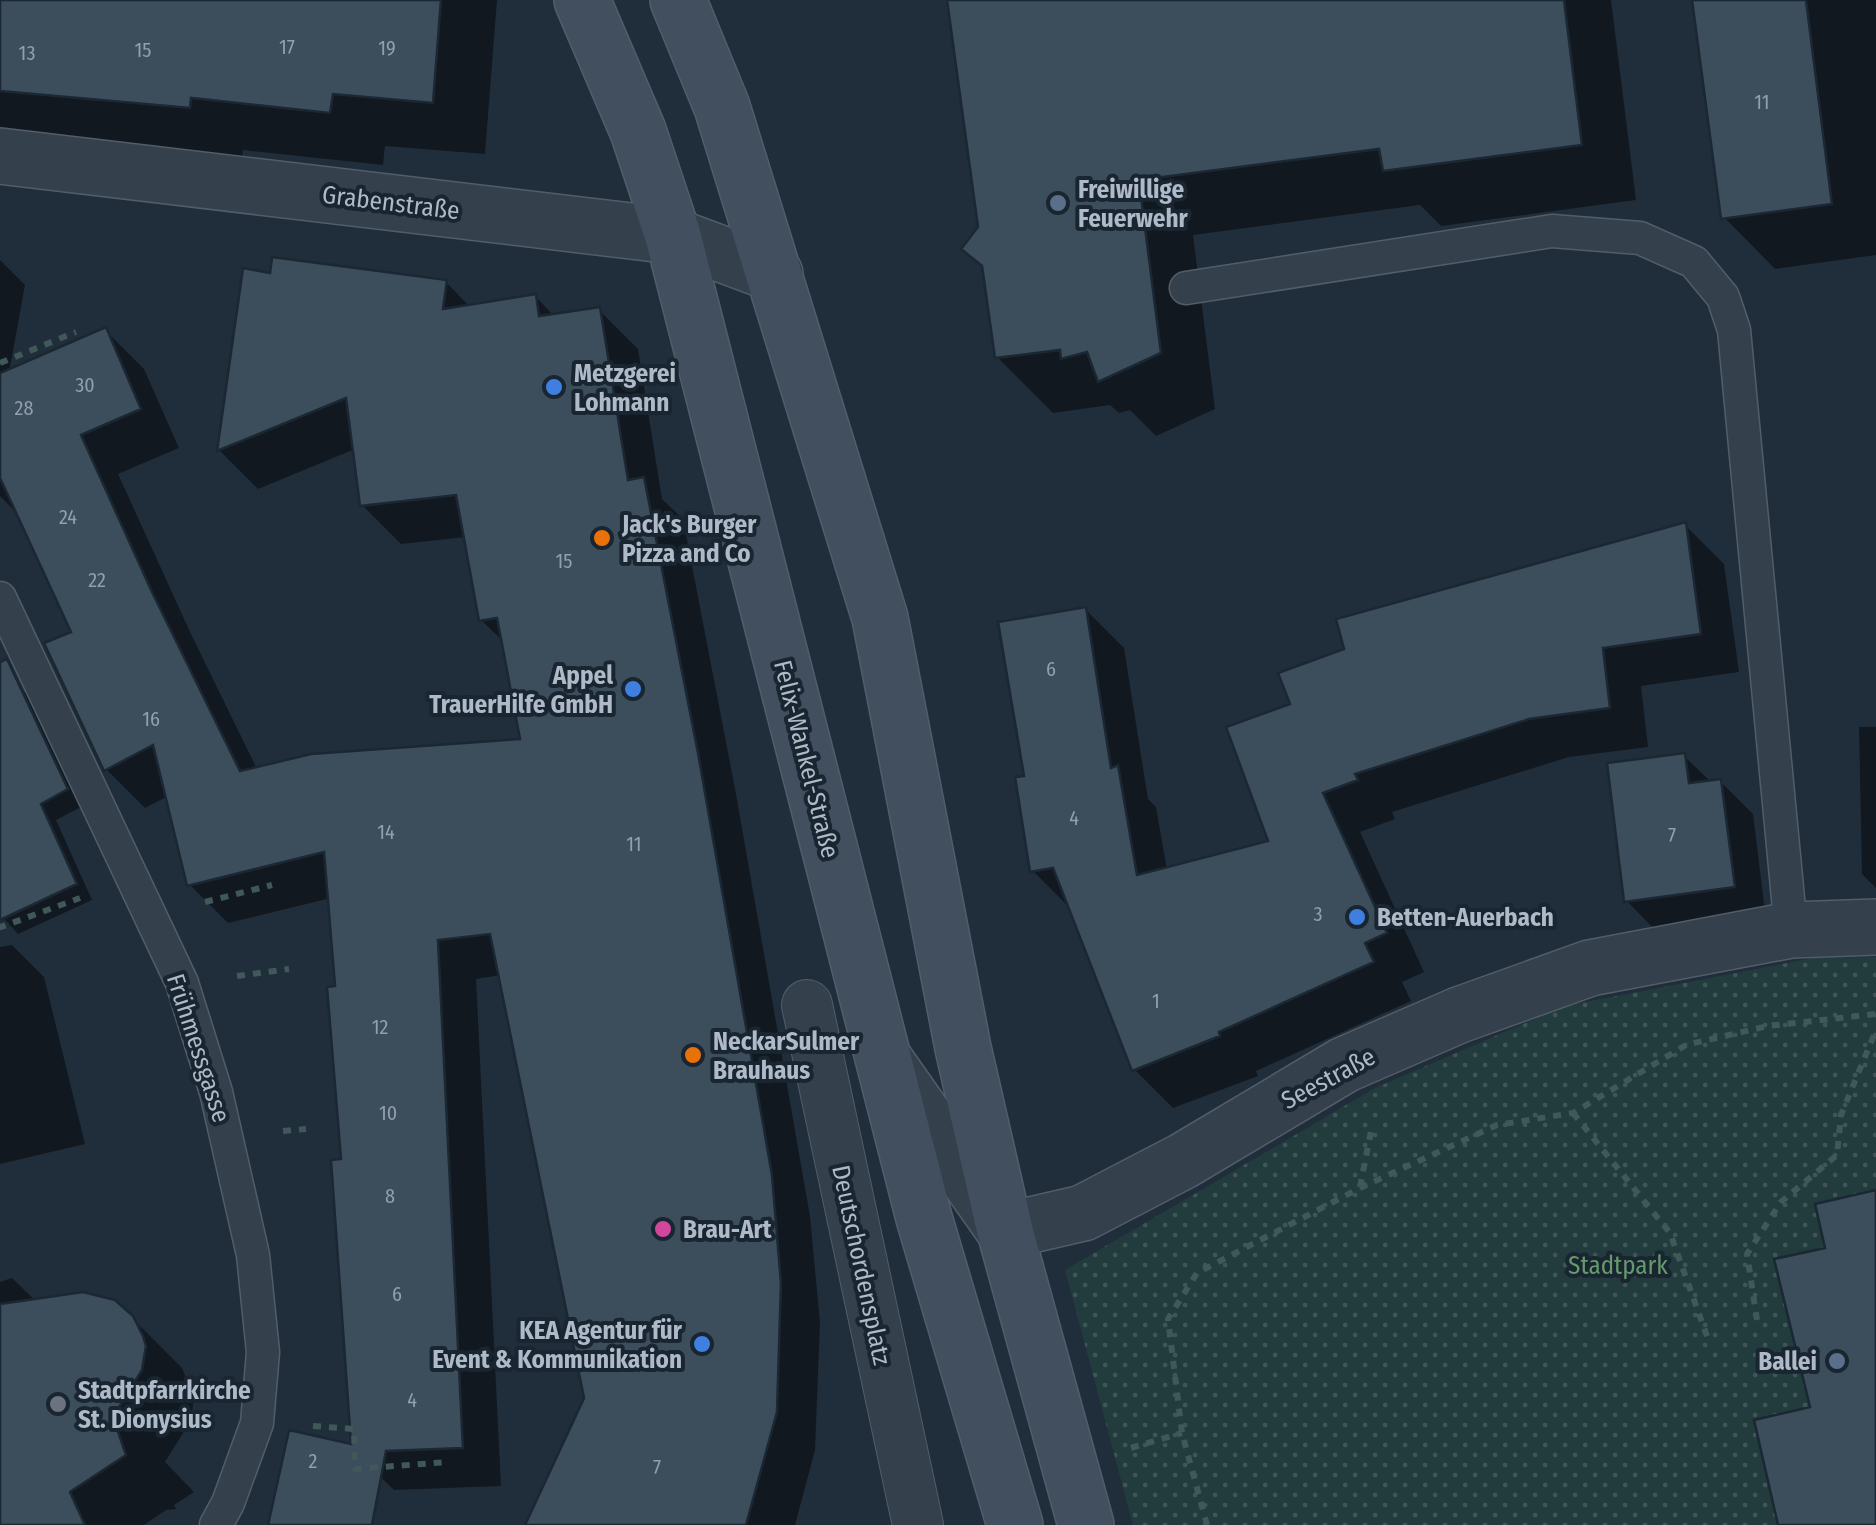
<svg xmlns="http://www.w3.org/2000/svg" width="1876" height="1525" font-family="'Fira Sans Condensed',sans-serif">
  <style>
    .park { fill: url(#park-dots) }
    .shadow { fill: #0007 }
    .building { fill: #3c4d5b; stroke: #1b2732; stroke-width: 2.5 }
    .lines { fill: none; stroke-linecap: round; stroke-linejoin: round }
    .service-casing { stroke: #525d69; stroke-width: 35 }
    .pedestrian-casing { stroke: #525d69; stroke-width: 52 }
    .minor-casing { stroke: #525d69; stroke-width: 58 }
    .tertiary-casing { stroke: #525d69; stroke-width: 58 }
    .secondary-casing { stroke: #525d69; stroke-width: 58 }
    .path { stroke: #405859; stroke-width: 6; stroke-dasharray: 8 8; stroke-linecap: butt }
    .service { stroke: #34404b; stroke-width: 32 }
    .pedestrian { stroke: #34404b; stroke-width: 50 }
    .minor { stroke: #34404b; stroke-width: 55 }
    .tertiary { stroke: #34404b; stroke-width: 55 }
    .secondary { stroke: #424f5f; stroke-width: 55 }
    .service-dot { fill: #5c6f8a; stroke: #192530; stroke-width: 4 }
    .shop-dot { fill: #3f7fe0; stroke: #192530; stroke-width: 4 }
    .food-dot { fill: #e8710a; stroke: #192530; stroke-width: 4 }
    .hotel-dot { fill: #d1479c; stroke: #192530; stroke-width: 4 }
    .worship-dot { fill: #6b7280; stroke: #192530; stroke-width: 4 }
    .labels { text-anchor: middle; stroke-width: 8; stroke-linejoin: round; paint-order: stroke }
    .number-label { font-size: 20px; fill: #929fad }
    .poi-label { font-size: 25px; font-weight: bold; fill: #afbac8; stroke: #192530; text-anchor: start }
    .street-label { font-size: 25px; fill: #afbac8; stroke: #192530 }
    .park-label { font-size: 25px; fill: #649a6c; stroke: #192530 }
  </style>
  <defs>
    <pattern id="park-dots" width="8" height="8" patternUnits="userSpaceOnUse" patternTransform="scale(2.5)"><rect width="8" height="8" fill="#223b3c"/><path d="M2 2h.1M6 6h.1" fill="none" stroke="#405557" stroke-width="1.8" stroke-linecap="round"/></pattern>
  </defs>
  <rect width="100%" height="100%" fill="#202e3b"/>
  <!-- park -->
  <path class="park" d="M1876 957V1525H1133L1065 1270 1375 1088 1565 1006 1813 958Z"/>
  <!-- shadow -->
  <path class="shadow" d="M0 0H497L485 154 385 146 383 165 243 150 242 160 0 153Z
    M949 0H1611L1636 200 1441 226 1420 205 1193 235 1215 409 1156 436 1130 410 1119 413 1110 405 1053 413 997 357 985 269 964 249 980 228Z
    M1695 0H1876V255L1775 269 1724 217Z
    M0 260 25 285 9 373 105 330 144 369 179 448 118 474 191 634 257 769 523 741 505 643 481 620 466 537 401 544 362 505 355 449 258 489 219 450 245 271 272 276 446 282 470 307 535 296 555 317 599 310 638 349 662 499 683 519 736 794 810 1216 820 1323 815 1450 795 1525H528L586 1398 501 975 476 979 501 1486 394 1490 354 1451 338 988 331 898 228 923 189 884 168 796 145 808 106 769 75 633 19 515 0 496Z
    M1685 525 1724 564 1739 672 1641 686 1648 747 1569 757 1392 812 1395 819 1360 832 1424 972 1402 982 1411 1001 1256 1071 1258 1076 1173 1108 1134 1069 1072 910 1033 871 1027 778 1085 609 1124 648 1148 799 1156 807 1167 870 1271 842 1293 706Z
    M17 685 34 702 83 806 56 820 92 900 18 934 0 914V694Z
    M1859 727H1876V888L1862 874Z
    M1684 756 1711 782 1720 781 1753 814 1766 919 1658 933 1626 900Z
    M12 945 44 977 85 1144 0 1164V947Z
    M12 1278 36 1301 131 1317 182 1368 194 1397 191 1420 165 1462 194 1492 174 1505 176 1509 166 1510 144 1525H0V1282Z"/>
  <!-- building -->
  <path class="building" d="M0 0H441L433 103 333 94 330 113 191 98 190 108 0 91Z
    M947 0H1564L1582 145 1383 171 1379 149 1139 180 1161 353 1098 382 1087 352 1061 359 1060 350 995 358 982 266 961 249 978 227Z
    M1692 0H1806L1832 204 1721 219Z
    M272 257 447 280 443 309 536 294 539 316 600 307 628 480 644 477 698 753 772 1175 781 1283 777 1412 746 1525H525L584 1398 490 934 438 940 463 1448 386 1451 372 1525H268L289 1430 351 1444 331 1160 341 1159 327 987 335 986 324 852 187 886 153 745 104 771 44 643 71 632 0 478V373L106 327 141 409 81 435 152 592 240 771 311 754 520 739 497 618 479 621 456 495 360 506 346 398 217 451 243 268 270 273Z
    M1686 522 1701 634 1603 648 1610 708 1529 719 1355 774 1358 780 1323 793 1387 933 1365 943 1374 962 1219 1032 1220 1036 1132 1071 1053 868 1030 872 1015 777 1024 776 998 622 1086 607 1111 768 1118 765 1137 875 1268 841 1226 727 1290 704 1278 673 1344 649 1336 619Z
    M7 659 68 789 41 804 77 884 0 920V662Z
    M1685 753 1689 783 1721 779 1735 887 1624 902 1607 763Z
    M1876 1190V1525H1778L1754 1420 1810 1407 1774 1259 1825 1248 1815 1204Z
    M83 1292 115 1300 133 1316 143 1336 146 1346 142 1370 113 1417 126 1455 70 1492 85 1525H0V1304Z"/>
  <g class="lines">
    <defs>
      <path id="service" d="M1186 288 1552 231 1640 238 1694 262 1723 297 1734 330 1791 930
        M0 598 182 983 216 1092 253 1255 263 1352 257 1423 228 1503 216 1525"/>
      <path id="pedestrian" d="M807 1005 918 1525"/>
      <path id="minor" d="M886 1062 1005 1231 1083 1213 1183 1161 1344 1065 1459 1015 1590 968 1791 930 1876 927"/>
      <path id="tertiary" d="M0 156 673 236 775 274"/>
      <path id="secondary" d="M582 0 638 131 673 236 924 1218 1015 1525
        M678 0 722 107 880 618 963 1048 1005 1231 1086 1525"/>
    </defs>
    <!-- service casing -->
    <use href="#service" class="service-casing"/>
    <!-- pedestrian casing -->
    <use href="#pedestrian" class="pedestrian-casing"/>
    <!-- minor casing -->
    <use href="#minor" class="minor-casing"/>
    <!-- tertiary casing -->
    <use href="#tertiary" class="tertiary-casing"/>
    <!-- secondary casing -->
    <use href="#secondary" class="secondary-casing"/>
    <!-- path -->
    <path class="path" d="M0 363 76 332
      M205 902 272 885
      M0 924 1 927 80 898
      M237 976 289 969
      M1573 1113 1670 1233 1708 1339
      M283 1131 306 1129
      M1360 1187 1372 1126
      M1757 1320 1747 1254 1781 1202 1837 1155 1841 1115 1876 1030
      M313 1426 354 1429 355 1469 448 1462
      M1131 1448 1182 1433
      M1207 1525 1182 1433 1168 1319 1197 1273 1360 1188 1497 1125 1573 1113 1686 1045 1768 1026 1876 1014"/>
    <!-- service -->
    <use href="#service" class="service"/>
    <!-- pedestrian -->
    <use href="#pedestrian" class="pedestrian"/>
    <!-- minor -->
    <use href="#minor" class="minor"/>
    <!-- tertiary -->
    <use href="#tertiary" class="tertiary"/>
    <!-- secondary -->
    <use href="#secondary" class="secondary"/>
  </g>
  <!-- markers -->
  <g class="service-dot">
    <circle cx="1058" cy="203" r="10"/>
    <circle cx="1837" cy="1361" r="10"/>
  </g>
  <g class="shop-dot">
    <circle cx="554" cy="387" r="10"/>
    <circle cx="633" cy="689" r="10"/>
    <circle cx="1357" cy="917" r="10"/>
    <circle cx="702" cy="1344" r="10"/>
  </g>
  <g class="food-dot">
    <circle cx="602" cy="538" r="10"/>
    <circle cx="693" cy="1055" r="10"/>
  </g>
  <circle class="hotel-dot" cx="663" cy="1229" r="10"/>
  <circle class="worship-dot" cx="58" cy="1404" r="10"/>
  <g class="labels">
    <!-- number labels -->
    <g class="number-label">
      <text x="287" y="54">17</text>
      <text x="387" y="55">19</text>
      <text x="143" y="57">15</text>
      <text x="27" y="60">13</text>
      <text x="1762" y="109">11</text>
      <text x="85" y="392">30</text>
      <text x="24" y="415">28</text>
      <text x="68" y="524">24</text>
      <text x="564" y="568">15</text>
      <text x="97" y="587">22</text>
      <text x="1051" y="676">6</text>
      <text x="151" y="726">16</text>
      <text x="1074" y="825">4</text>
      <text x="386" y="839">14</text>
      <text x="1672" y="842">7</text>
      <text x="634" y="851">11</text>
      <text x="1318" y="921">3</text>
      <text x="1156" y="1008">1</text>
      <text x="380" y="1034">12</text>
      <text x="388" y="1120">10</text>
      <text x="390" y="1203">8</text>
      <text x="397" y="1301">6</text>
      <text x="412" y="1407">4</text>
      <text x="313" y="1468">2</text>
      <text x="657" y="1474">7</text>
    </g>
    <!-- poi labels -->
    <g class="poi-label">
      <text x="1078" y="198">Freiwillige<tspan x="1078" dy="29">Feuerwehr</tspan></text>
      <text x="574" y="382">Metzgerei<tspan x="574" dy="29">Lohmann</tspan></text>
      <text x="622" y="533">Jack's Burger<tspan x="622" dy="29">Pizza and Co</tspan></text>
      <text x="613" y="684" text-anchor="end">Appel<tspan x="613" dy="29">TrauerHilfe GmbH</tspan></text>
      <text x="1377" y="926">Betten-Auerbach</text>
      <text x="713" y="1050">NeckarSulmer<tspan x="713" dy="29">Brauhaus</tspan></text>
      <text x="683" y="1238">Brau-Art</text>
      <text x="682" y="1339" text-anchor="end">KEA Agentur für<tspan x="682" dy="29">Event &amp; Kommunikation</tspan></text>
      <text x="1817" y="1370" text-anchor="end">Ballei</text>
      <text x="78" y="1399">Stadtpfarrkirche<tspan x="78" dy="29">St. Dionysius</tspan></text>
    </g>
    <!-- street labels -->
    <g class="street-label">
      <text transform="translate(391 202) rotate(7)" y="9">Grabenstraße</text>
      <text transform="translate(807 759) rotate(76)" y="9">Felix-Wankel-Straße</text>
      <text transform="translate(199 1048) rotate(72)" y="9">Frühmessgasse</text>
      <text transform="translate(1328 1078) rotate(-28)" y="9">Seestraße</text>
      <text transform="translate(862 1265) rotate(78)" y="9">Deutschordensplatz</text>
    </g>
    <!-- park labels -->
    <g class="park-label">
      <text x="1618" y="1274">Stadtpark</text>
    </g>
  </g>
</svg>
